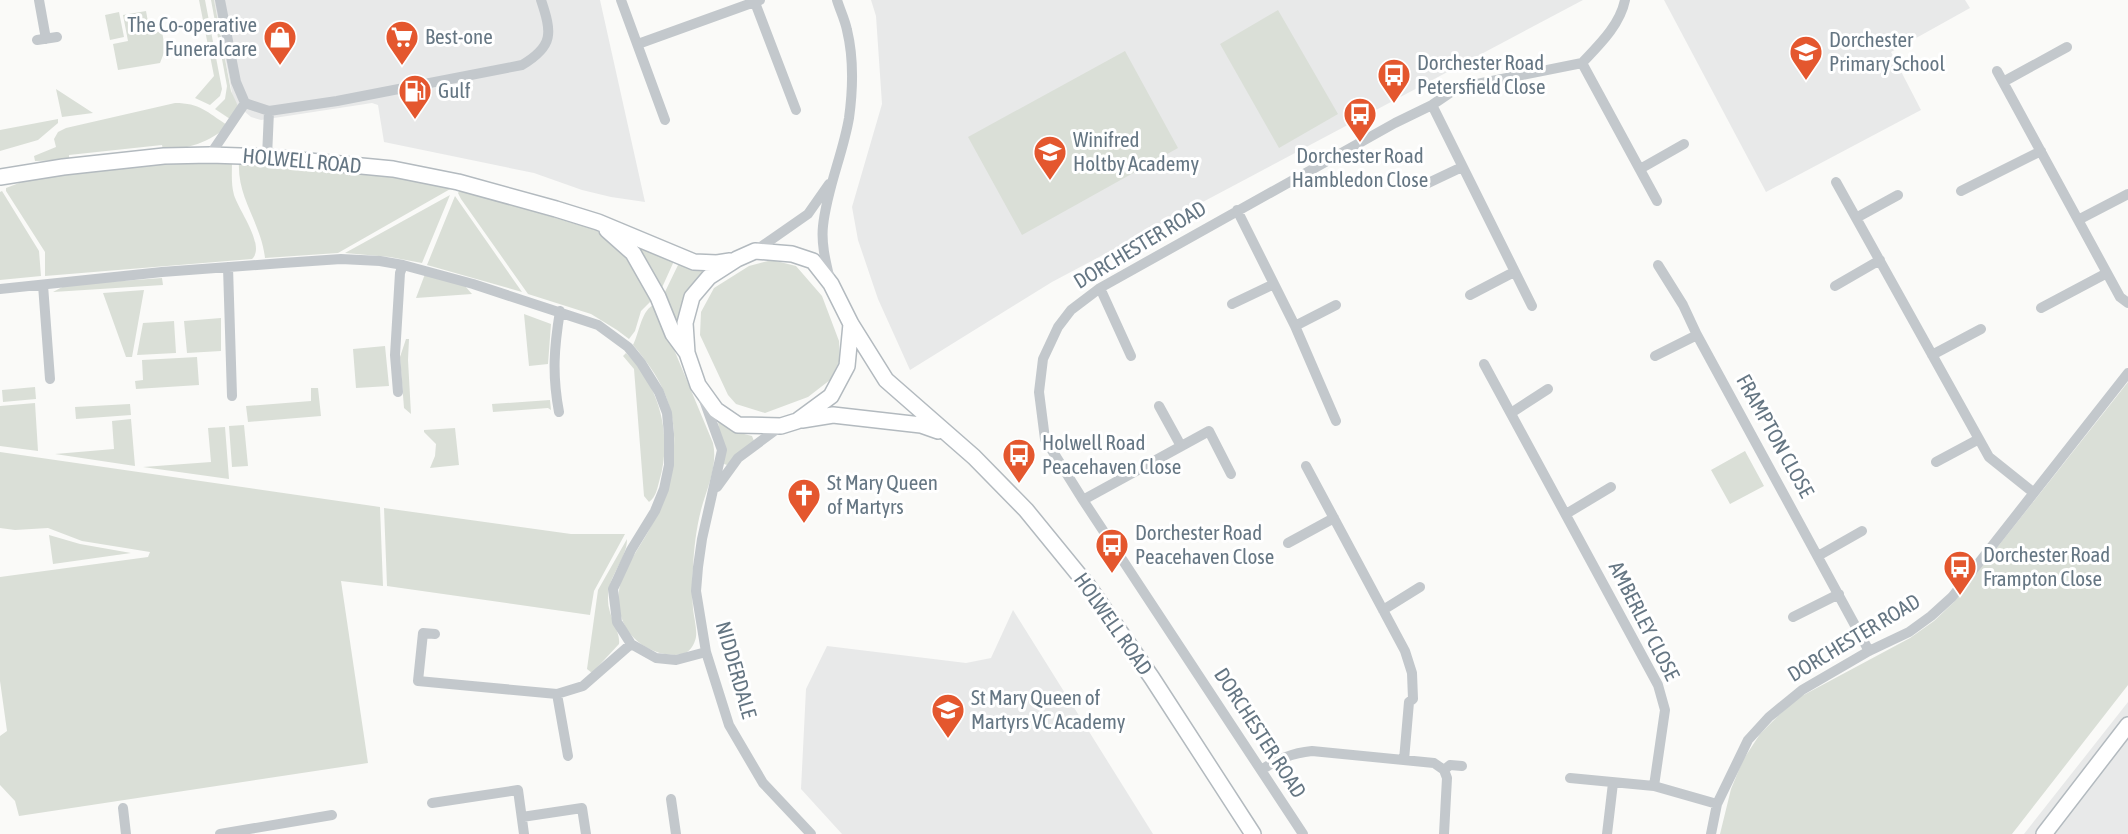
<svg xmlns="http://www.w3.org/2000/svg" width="2128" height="834" font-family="'Asap Condensed',sans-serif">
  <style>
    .built { fill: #e8e9e9 }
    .green { fill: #dadfd7 }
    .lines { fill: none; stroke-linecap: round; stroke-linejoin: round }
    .secondary-casing { stroke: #b3babf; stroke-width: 18 }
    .street { stroke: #c3c8cc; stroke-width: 10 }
    .secondary { stroke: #fff; stroke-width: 15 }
    .labels { text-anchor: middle; stroke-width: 6; stroke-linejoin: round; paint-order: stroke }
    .poi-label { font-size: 21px; fill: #657683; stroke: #fff; text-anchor: start }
    .street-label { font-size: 21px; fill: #657683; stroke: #fff }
  </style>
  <rect width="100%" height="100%" fill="#fafaf8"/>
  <!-- built -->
  <path class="built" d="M214 0H600L645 202 611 197 582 190 534 173 384 142 378 105 372 103 261 120 251 117 238 106 233 98Z
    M871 0H1583L1052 282 910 370 878 299 858 240 852 207 882 104 876 16Z
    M1664 0H1965L1970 8 1891 52 1921 110 1766 192Z
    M1013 610 1153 834H842L801 789 806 689 827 646 966 663 991 658Z
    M2128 702V834H2024Z"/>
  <!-- green -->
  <path class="green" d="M199 0H205L222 89 220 96 210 105 195 98 214 76Z
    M211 0H214L231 91 238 106 230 119 215 109 225 99 227 86Z
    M1278 10 1338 114 1279 148 1220 44Z
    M146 11 150 33 162 31 165 50 160 63 118 70 113 44 128 41 123 15Z
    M119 12 124 37 110 40 105 15Z
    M1125 51 1178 148 1022 235 968 137Z
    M56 89 93 113 62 117Z
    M175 103C200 103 207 112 227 125 212 143 185 149 163 150L162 145 69 155V160L35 161 34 156 56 147 54 139 58 132 66 128Z
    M58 119V123L38 140 0 151V130Z
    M232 162C232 173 231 184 234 195 239 211 266 246 252 259L45 276V252L6 191V188L35 177 120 166Z
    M239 162 394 176 452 188 338 253 265 258C261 222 237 199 239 162Z
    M460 190 596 230 623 250 653 299 641 311 635 331 629 339 617 330 591 314 528 294 461 199 458 193Z
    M2 191 39 251 41 276 0 280V192Z
    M450 195 422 263 390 257 345 253Z
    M455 196 522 292 427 265Z
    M626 239 642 248 674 261 660 292Z
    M772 260 796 266 822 296 839 341 840 360 830 380 808 397 765 413 736 404 728 395 700 335 701 312 714 288 749 266Z
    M679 263 703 271C688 290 679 300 678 326L662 298Z
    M425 274 465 286 472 294 416 298Z
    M162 278 163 285 53 292 66 285Z
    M144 290 132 357H126L103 293Z
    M655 304 713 443C718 466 707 488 701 510 696 529 694 549 693 568 692 582 692 596 693 609 694 618 697 628 696 637 695 642 692 649 687 652 680 656 672 655 665 654 634 648 615 622 619 591 621 572 640 547 649 530 657 516 661 502 666 487 684 430 672 390 633 345 640 331 641 310 655 304Z
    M524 314 551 324 548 364 529 366Z
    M221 318V351L187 353 184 321Z
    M174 321 176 353 137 355 143 323Z
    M406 339H409L408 360 411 414 404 408 400 357Z
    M385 346 389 386 356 388 353 349Z
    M626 353C660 386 673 437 659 482 657 489 656 497 649 502L644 496 634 369 623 356Z
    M197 357 199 385 136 389 135 381 143 380 142 360Z
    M2128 382V685L2012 834H1720L1731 789 1743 760 1760 734 1778 716 1798 698 1910 638 1934 621 1954 602Z
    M35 387 36 399 3 402 2 390Z
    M311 388H318L321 416 248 422 246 406 311 401Z
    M550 400 551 410 548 408 493 412 492 404Z
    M35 403 38 451 0 446V406Z
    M130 404 131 415 76 419 75 407Z
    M131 419 135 466 55 454 114 449 112 421Z
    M718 422 736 432 752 436 754 441 727 465 724 464Z
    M244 425 248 466 232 467 229 426Z
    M225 427 229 479 143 467 211 462 208 428Z
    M455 428 459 465 430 468 435 456 436 444 424 432V430Z
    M1745 451 1764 486 1730 504 1711 470Z
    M0 452 380 507 383 586 341 581 368 763 19 816 15 801 0 785V736L7 731 0 681V577L148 557 150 552 82 541 48 528 15 530 0 528Z
    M384 508 571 534H625L594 591 590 615 387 586Z
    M49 535 80 544 131 553 53 564Z
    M627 539C627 560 608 575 608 598 607 615 621 632 619 644L592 673 587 669 598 590Z"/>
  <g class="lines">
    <defs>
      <path id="secondary" d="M0 177 63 167 164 156 210 155 267 157 393 169 458 182 556 209 598 222 694 262 717 263 730 261
        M607 230 633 253 658 297 673 334 687 353
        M851 324 847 366 831 396 797 421 781 426 738 425 716 410 698 385 687 353 685 323 692 297 709 277 737 259 755 251 792 254 813 261 831 284 851 324 886 380 974 457 1026 510 1088 586 1152 678 1253 834
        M802 420 833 415 921 425 938 431
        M2044 834 2128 725"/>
    </defs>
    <!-- secondary casing -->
    <use href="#secondary" class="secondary-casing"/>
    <!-- street -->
    <path class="street" d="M39 0 46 39
      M220 0 236 82 245 103 269 111 337 101 522 65C554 46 552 33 541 0
      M621 0 665 120
      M754 0 796 110
      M37 40 57 37
      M638 44 760 0
      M1582 63 1657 201
      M1997 71 2120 297 2128 303
      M2003 82 2067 47
      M1432 105 1532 306
      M210 155 245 103
      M267 157 269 111
      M1640 169 1684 144
      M1836 182 1989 457 2034 493
      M1424 185 1462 167
      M1961 191 2041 151
      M1237 210 1295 326 1336 421
      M1856 218 1898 195
      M2078 220 2128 194
      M755 251 808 214 829 184
      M1658 265 1683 305 1697 335 1869 651
      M228 267 232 396
      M830 280C826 263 821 244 823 226 827 188 843 154 849 118 853 89 854 59 847 30 845 20 840 10 837 0
      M43 285 50 379
      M1835 286 1880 260
      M1100 288 1131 356
      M0 289 162 272 283 263 341 259 380 261 403 265 473 284 598 325 628 347 641 363 659 392 667 413 669 434V465L664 489 655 511 631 550 613 589 617 622 631 644 656 658 676 660 706 652
      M1470 295 1514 272
      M1232 304 1274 284
      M2041 308 2107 273
      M1295 326 1336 305
      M1932 355 1981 329
      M1655 356 1697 335
      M1484 364 1658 685 1665 710 1654 786
      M398 392 395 355 400 273 403 265
      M704 400 722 450 702 539 698 567 696 591 706 652 729 725 763 783 811 834
      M1159 406 1181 446
      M559 412C552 375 554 348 560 311
      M1511 413 1548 389
      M1936 462 1979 439
      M1306 466 1405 651 1412 673 1413 699 1409 702 1404 760
      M717 487 738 458 781 426
      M1083 500 1209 431 1231 474
      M1566 514 1611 487
      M1288 543 1334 518
      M1818 556 1862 531
      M1383 610 1420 587
      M1793 617 1839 594
      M435 634 423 633 418 681 557 694 583 686 631 644
      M557 694 568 756
      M1261 770C1278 759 1292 753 1312 751L1434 763 1444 770 1447 778 1444 834
      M1444 770 1450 765 1462 766
      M1570 778 1654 786 1717 804
      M671 799 676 834
      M432 803 518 790 524 834
      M123 808 126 834
      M522 817 582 808 586 834
      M220 834 332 815
      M1303 834 1083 500 1045 439 1039 392 1043 359 1058 327 1071 310 1100 288 1395 123 1432 105 1457 88 1582 63C1599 45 1620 25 1625 0
      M1607 834 1613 783
      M1711 834 1717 804 1748 740 1769 717 1802 690 1869 651 1909 632 1931 616 1952 597 2128 373"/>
    <!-- secondary -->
    <use href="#secondary" class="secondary"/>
  </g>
  <!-- icons -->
  <defs>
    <symbol id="shop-pin" viewBox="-11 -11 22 30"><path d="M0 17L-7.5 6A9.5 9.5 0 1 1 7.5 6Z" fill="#e4572e" stroke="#fff"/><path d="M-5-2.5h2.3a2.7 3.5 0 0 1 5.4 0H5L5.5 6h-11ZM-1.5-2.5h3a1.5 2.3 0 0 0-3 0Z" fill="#fff"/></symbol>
    <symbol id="supermarket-pin" viewBox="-11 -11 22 30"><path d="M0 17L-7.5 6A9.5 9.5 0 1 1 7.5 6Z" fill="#e4572e" stroke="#fff"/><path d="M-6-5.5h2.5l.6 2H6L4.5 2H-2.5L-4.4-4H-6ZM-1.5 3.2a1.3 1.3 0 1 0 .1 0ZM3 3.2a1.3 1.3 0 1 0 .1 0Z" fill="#fff"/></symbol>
    <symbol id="school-pin" viewBox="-11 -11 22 30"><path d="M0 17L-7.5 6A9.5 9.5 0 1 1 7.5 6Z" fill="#e4572e" stroke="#fff"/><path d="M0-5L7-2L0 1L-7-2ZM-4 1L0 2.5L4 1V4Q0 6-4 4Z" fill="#fff"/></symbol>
    <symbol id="bus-pin" viewBox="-11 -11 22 30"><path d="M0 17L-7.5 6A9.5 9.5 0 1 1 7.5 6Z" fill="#e4572e" stroke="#fff"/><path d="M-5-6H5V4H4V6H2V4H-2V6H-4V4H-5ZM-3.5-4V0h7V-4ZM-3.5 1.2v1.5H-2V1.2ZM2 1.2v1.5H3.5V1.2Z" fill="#fff"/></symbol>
    <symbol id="fuel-pin" viewBox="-11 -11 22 30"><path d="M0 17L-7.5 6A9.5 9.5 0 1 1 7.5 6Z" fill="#e4572e" stroke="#fff"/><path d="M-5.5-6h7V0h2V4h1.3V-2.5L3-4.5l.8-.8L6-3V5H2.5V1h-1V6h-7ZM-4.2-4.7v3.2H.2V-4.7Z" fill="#fff"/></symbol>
    <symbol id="church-pin" viewBox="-11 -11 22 30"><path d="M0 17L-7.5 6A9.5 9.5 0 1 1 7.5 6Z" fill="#e4572e" stroke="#fff"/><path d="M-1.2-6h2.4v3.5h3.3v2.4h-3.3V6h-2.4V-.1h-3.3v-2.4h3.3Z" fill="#fff"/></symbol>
  </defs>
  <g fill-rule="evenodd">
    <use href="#shop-pin" x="261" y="18" width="38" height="52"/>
    <use href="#supermarket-pin" x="383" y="18" width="38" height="52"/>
    <use href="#school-pin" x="1787" y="33" width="38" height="52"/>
    <use href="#bus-pin" x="1375" y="56" width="38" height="52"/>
    <use href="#fuel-pin" x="396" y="72" width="38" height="52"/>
    <use href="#bus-pin" x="1341" y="95" width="38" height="52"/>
    <use href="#school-pin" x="1031" y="133" width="38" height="52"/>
    <use href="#bus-pin" x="1000" y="436" width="38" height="52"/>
    <use href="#church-pin" x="785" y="476" width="38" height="52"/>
    <use href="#bus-pin" x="1093" y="526" width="38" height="52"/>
    <use href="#bus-pin" x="1941" y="548" width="38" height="52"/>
    <use href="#school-pin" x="929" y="691" width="38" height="52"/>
  </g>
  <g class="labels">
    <!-- poi labels -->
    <g class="poi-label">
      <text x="257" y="32" text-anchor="end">The Co-operative<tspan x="257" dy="24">Funeralcare</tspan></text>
      <text x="425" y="44">Best-one</text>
      <text x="1829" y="47">Dorchester<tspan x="1829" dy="24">Primary School</tspan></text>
      <text x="1417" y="70">Dorchester Road<tspan x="1417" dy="24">Petersfield Close</tspan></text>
      <text x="438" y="98">Gulf</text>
      <text x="1073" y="147">Winifred<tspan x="1073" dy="24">Holtby Academy</tspan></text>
      <text x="1360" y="163" text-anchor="middle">Dorchester Road<tspan x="1360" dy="24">Hambledon Close</tspan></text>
      <text x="1042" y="450">Holwell Road<tspan x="1042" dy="24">Peacehaven Close</tspan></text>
      <text x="827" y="490">St Mary Queen<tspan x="827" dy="24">of Martyrs</tspan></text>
      <text x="1135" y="540">Dorchester Road<tspan x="1135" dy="24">Peacehaven Close</tspan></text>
      <text x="1983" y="562">Dorchester Road<tspan x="1983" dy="24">Frampton Close</tspan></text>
      <text x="971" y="705">St Mary Queen of<tspan x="971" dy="24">Martyrs VC Academy</tspan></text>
    </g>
    <!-- street labels -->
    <g class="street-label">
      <text transform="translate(302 161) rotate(5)" y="7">HOLWELL ROAD</text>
      <text transform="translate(1140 245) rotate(-31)" y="7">DORCHESTER ROAD</text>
      <text transform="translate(1775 436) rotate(61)" y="7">FRAMPTON CLOSE</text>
      <text transform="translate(1644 621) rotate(63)" y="7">AMBERLEY CLOSE</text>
      <text transform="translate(1113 624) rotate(55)" y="7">HOLWELL ROAD</text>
      <text transform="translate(1854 638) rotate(-31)" y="7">DORCHESTER ROAD</text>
      <text transform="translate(736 670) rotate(74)" y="7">NIDDERDALE</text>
      <text transform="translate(1260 733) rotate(57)" y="7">DORCHESTER ROAD</text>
    </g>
  </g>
</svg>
